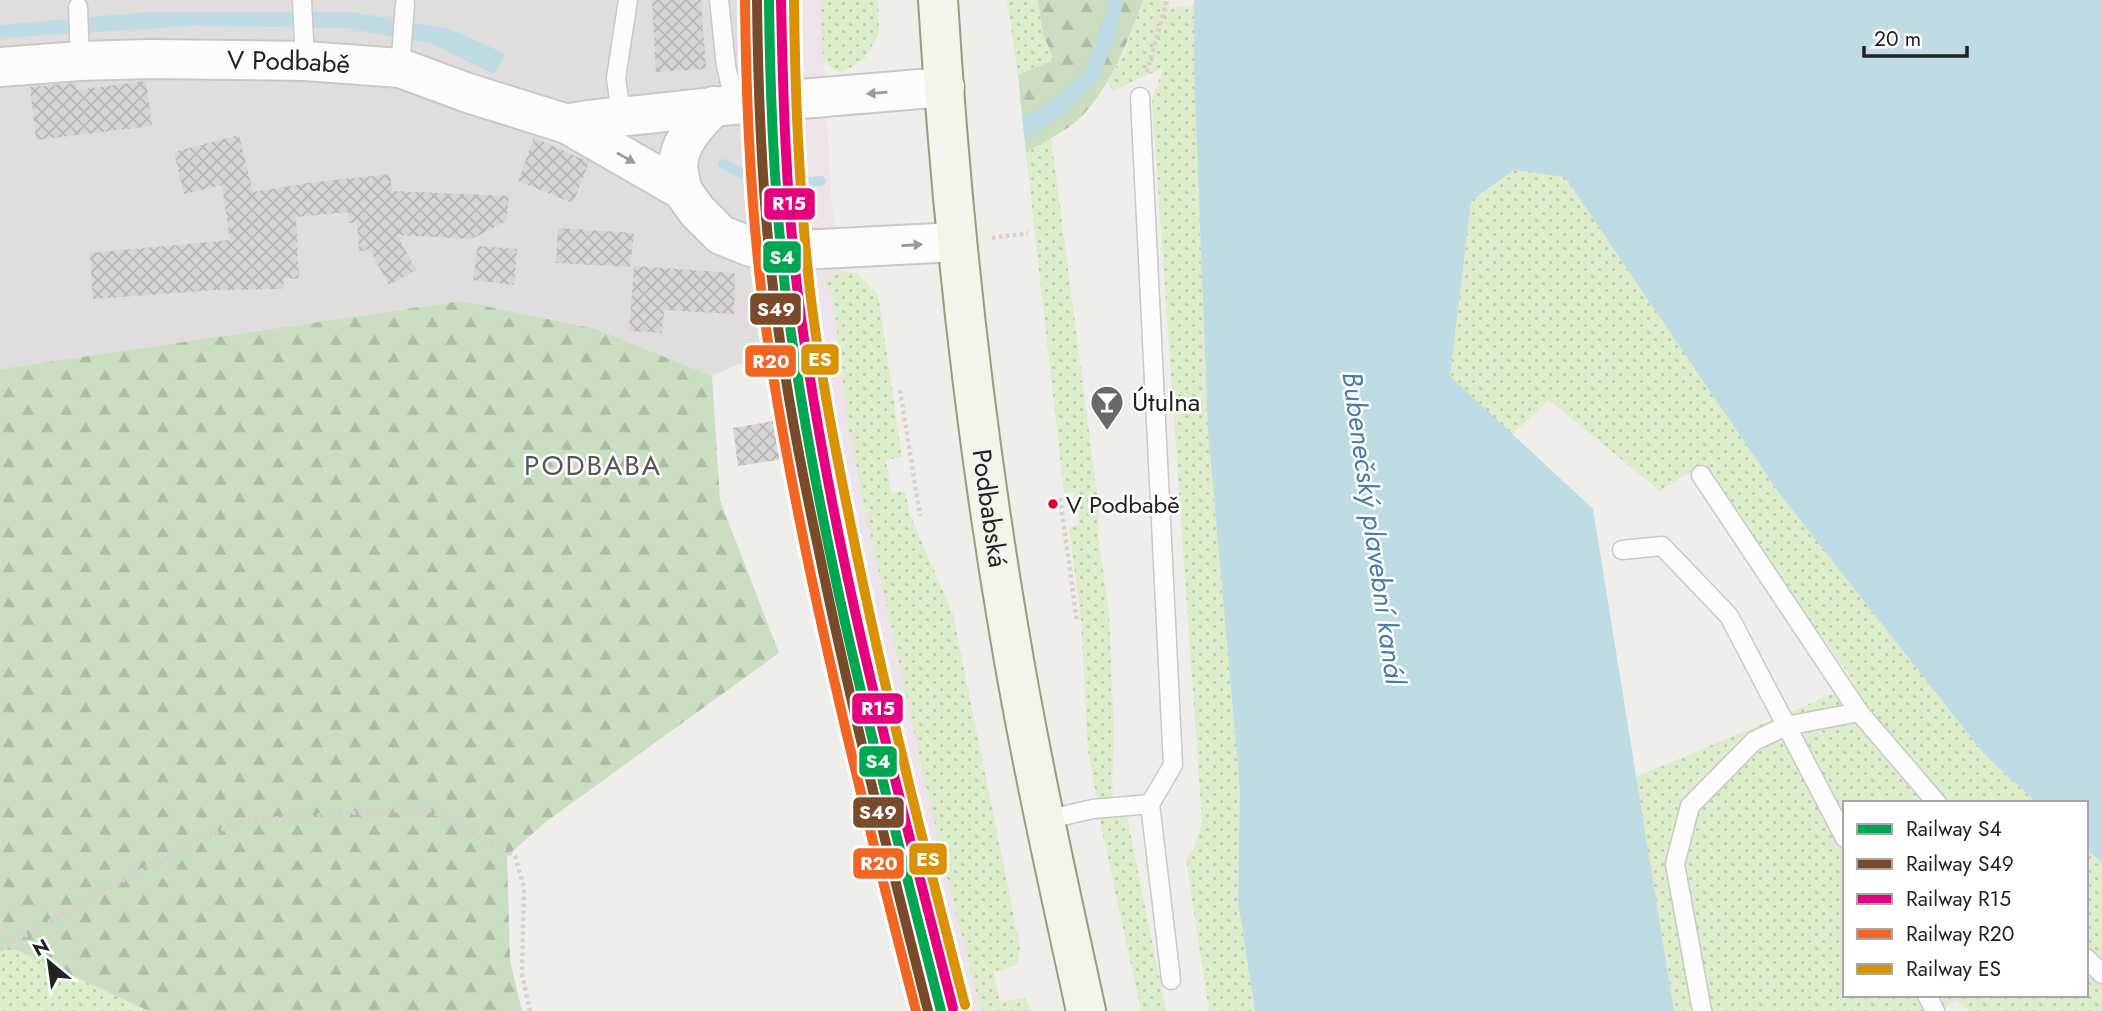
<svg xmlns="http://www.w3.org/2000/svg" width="2102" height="1011" font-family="Jost,sans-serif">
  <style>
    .residential { fill: #dfdedc }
    .railway { fill: #ede4e9 }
    .grass { fill: url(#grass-dots) }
    .forest { fill: url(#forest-firs) }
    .water { fill: #bfdbe3 }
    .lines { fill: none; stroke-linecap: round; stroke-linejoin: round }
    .stream { stroke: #bfdbe3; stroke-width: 10 }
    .building { fill: url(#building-cross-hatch) }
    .service-casing { stroke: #c9c8c7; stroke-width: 21 }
    .tertiary-casing { stroke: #c9c8c7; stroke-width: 42 }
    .secondary-casing { stroke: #999a82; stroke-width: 42 }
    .path { stroke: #dccecd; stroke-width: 4.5; stroke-dasharray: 3.5 3.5; stroke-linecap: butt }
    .service { stroke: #fdfcfc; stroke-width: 18 }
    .tertiary { stroke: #fdfcfc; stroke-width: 38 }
    .secondary { stroke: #f4f4ed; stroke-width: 38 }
    .rail-1-casing { stroke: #fff; stroke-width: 16 }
    .rail-2-casing { stroke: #fff; stroke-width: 16 }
    .rail-3-casing { stroke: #fff; stroke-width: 16 }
    .rail-4-casing { stroke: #fff; stroke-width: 16 }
    .rail-5-casing { stroke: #fff; stroke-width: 16 }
    .rail-1 { stroke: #00a651; stroke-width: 10 }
    .rail-2 { stroke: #7a4b2a; stroke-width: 10 }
    .rail-3 { stroke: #e5007d; stroke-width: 10 }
    .rail-4 { stroke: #f26522; stroke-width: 10 }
    .rail-5 { stroke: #d79205; stroke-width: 10 }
    .oneway { fill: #9a9a9a }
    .bus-dot { fill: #e4002b; stroke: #fff; stroke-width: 2.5 }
    .labels { text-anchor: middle; stroke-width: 5; stroke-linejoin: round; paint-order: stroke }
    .bus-label { font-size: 24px; fill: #222; stroke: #fff; text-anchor: start }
    .street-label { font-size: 26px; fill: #222; stroke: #fff }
    .poi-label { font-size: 26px; fill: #222; stroke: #fff; text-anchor: start }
    .neighbourhood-label { font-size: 28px; letter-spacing: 2px; fill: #555; stroke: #fff }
    .water-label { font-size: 28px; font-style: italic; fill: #4a7aab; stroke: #fff }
    .line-badge { stroke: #fff; stroke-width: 2.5 }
    .badge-label { font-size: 19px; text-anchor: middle; font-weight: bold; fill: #fff }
  </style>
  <defs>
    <pattern id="grass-dots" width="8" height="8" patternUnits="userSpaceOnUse" patternTransform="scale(1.75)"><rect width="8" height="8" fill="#ddeccb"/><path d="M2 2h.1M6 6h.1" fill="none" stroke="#bdcaae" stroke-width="1.8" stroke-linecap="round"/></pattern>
    <pattern id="forest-firs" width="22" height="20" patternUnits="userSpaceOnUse" patternTransform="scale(1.75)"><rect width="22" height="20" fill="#cbdec1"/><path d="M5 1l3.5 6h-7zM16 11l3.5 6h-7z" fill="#aebea6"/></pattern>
    <pattern id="building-cross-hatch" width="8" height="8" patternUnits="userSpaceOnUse" patternTransform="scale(1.75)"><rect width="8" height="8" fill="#d7d4d2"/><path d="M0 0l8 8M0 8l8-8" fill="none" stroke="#b8b6b4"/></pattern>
  </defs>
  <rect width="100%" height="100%" fill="#f0eeeb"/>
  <!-- residential -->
  <path class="residential" d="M0 0H747L773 349 712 376 596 329 461 301 0 369Z"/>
  <!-- railway -->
  <path class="railway" d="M740 0H821L831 194 846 328 998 1011H913L813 605 785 469 763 340 748 201 743 112Z"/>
  <!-- grass -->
  <path class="grass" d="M821 0H878L879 34 865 58 850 68 838 72 823 61Z
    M1007 0H1038L1043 34 1055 60 1018 75Z
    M1143 0H1163L1170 8 1194 5V71L1208 430 1240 790 1238 901 1255 1011H1209L1186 859 1193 850 1202 822 1152 100 1163 68 1112 91 1108 82 1127 47Z
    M1051 137 1099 510 1098 536 1109 612 1114 734 1112 786 1118 816 1127 817 1166 1011H1141L1101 826 1088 749 1081 621 1069 527 1079 524 1075 492 1064 493 1026 153Z
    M1514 170 1565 176 1779 493 1984 754 2037 803H1845V995H2086V848L2102 863V1011H1970L1957 1001 1939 1011H1674L1636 777 1856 684 1778 576 1704 463 1660 491 1549 400 1512 434 1450 376 1471 201Z
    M842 271 858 274 878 294 902 457 886 460 891 493 905 491 910 515 953 614 1020 947 1017 965 993 972 1000 1002 1025 998 1033 1011H981L942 857 868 523 848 425 832 290 826 288 824 281Z
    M0 949 16 950 149 1011H0Z"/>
  <!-- forest -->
  <path class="forest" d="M1038 0H1143C1128 42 1112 85 1080 118 1068 130 1041 143 1026 153L1018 75 1054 60 1043 34Z
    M461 301 596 329 712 376 720 500 779 653 547 821 507 856 510 961 522 1011H149L16 950 0 949V369Z"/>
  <!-- water -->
  <path class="water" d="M1108 0H1123L1118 26 1099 79 1062 115 1025 141 1022 118 1051 101 1084 72 1107 13Z
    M1194 0H2102V863L2086 848V803H2037L1984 754 1779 493 1565 177 1514 170 1471 201 1450 376 1593 509 1674 1011H1255L1238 901 1240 790 1208 430 1194 71Z
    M147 12H352L451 29 505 54 494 74 432 44 346 28 192 26 0 38V25Z"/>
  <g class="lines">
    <!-- stream -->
    <path class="stream" d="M723 164 766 186 821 181"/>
  </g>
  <!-- building -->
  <path class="building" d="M652 0H701L706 69 656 72Z
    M146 81 152 126 36 140 30 87 76 83 77 90Z
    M239 135 253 192 308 183 390 174 392 191 509 196 506 221 472 239 397 235 416 270 389 285 369 249 359 252 357 223H349L348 212 296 217 299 279 283 278 284 289 215 290 93 299 90 253 230 240 222 185 184 194 174 152Z
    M534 138 589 162 573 203 518 181Z
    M558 228 634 233 630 267 556 263Z
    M478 246 517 249 514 285 473 280Z
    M634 266 735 273 734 314 664 310 662 333 629 331Z
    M785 419 791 458 738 466 733 428Z"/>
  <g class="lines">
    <defs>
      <path id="service" d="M302 0 305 61
        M719 0 726 66 735 104
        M78 7 80 61
        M400 68 405 4
        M1140 97 1173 765 1150 804
        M621 115 616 78 628 0
        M1701 475 1859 712 1937 803
        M1622 550 1662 546 1729 616 1845 838
        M1045 820 1093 809 1150 804 1171 980
        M2086 958 2102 974
        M1927 995 1935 1011
        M1702 1011 1675 864 1690 806 1754 741 1786 726 1859 712"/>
      <g id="tertiary">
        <path id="s1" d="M0 67 80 61 150 59 305 61 400 68 468 93 567 124 682 190 697 211 721 235 751 247 801 250 956 242"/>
        <path d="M567 124C597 117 626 117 657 113 753 102 849 95 945 87"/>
        <path d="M682 190C681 182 679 175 678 167 678 142 698 123 714 106"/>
      </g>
      <g id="secondary">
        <path id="s2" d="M938 0C951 213 974 426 1010 637 1031 762 1059 887 1086 1011"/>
      </g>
    </defs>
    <!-- service casing -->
    <use href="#service" class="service-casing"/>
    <!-- tertiary casing -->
    <use href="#tertiary" class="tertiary-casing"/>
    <!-- secondary casing -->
    <use href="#secondary" class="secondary-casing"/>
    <!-- path -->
    <path class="path" d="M1147 72 1167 0
      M992 238 1028 233
      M763 283 769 334
      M900 390 920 516
      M1060 498 1077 622
      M0 950 111 886 239 821 425 808 515 856 524 887 522 974 530 1011"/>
    <!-- service -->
    <use href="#service" class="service"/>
    <!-- tertiary -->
    <use href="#tertiary" class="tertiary"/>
    <!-- secondary -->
    <use href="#secondary" class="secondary"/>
    <defs>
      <path id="rail-1" d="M769 0C770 99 774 198 786 296 817 538 881 775 941 1011"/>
      <path id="rail-2" d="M757 0C758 99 762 198 774 296 784 380 800 464 818 547 850 703 889 857 928 1011"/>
      <path id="rail-3" d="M781 0C783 99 786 197 798 295 829 536 893 773 953 1008"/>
      <path id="rail-4" d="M745 0C746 99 750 198 762 296 772 382 789 468 806 552 838 706 877 859 916 1011"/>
      <path id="rail-5" d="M794 0C795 97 799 194 810 291 820 375 837 458 854 541 886 697 925 851 965 1005"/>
    </defs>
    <!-- rail-1 casing -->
    <use href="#rail-1" class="rail-1-casing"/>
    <!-- rail-2 casing -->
    <use href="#rail-2" class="rail-2-casing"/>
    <!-- rail-3 casing -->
    <use href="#rail-3" class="rail-3-casing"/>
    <!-- rail-4 casing -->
    <use href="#rail-4" class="rail-4-casing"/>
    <!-- rail-5 casing -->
    <use href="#rail-5" class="rail-5-casing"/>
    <!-- rail-1 -->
    <use href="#rail-1" class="rail-1"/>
    <!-- rail-2 -->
    <use href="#rail-2" class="rail-2"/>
    <!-- rail-3 -->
    <use href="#rail-3" class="rail-3"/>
    <!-- rail-4 -->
    <use href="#rail-4" class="rail-4"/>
    <!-- rail-5 -->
    <use href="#rail-5" class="rail-5"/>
  </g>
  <!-- one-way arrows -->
  <defs><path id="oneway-solid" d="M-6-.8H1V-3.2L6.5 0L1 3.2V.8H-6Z" transform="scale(1.75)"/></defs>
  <g class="oneway">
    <use href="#oneway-solid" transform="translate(877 93) rotate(175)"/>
    <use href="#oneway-solid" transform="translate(626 158) rotate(30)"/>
    <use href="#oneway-solid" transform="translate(912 245) rotate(-4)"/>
  </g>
  <!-- icons -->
  <defs>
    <symbol id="bar-pin" viewBox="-11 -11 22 30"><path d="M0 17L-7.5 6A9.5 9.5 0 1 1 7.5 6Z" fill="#6a6968" stroke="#fff"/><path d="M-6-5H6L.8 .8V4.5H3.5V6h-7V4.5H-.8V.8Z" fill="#fff"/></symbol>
  </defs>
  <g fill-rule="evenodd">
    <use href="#bar-pin" x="1088" y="383" width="38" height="52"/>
  </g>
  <!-- markers -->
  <circle class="bus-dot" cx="1053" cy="504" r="6"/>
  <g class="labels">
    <!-- bus labels -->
    <g class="bus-label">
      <text x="1066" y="513">V Podbabě</text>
    </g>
    <!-- street labels -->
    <g class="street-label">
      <text dy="9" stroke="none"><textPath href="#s1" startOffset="289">V Podbabě</textPath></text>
      <text dy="9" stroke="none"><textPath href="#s2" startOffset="511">Podbabská</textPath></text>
    </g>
    <!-- poi labels -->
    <g class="poi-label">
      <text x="1132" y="411">Útulna</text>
    </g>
    <!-- neighbourhood labels -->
    <g class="neighbourhood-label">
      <text x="593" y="475">PODBABA</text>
    </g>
    <!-- water labels -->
    <g class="water-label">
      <text transform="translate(1374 528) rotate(82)" y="10">Bubenečský plavební kanál</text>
    </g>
  </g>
  <g class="line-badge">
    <rect x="763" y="187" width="53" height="34" rx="7" fill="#e5007d"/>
    <rect x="762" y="240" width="40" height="34" rx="7" fill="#00a651"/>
    <rect x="749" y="292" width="53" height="34" rx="7" fill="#7a4b2a"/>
    <rect x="800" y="343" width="40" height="33" rx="7" fill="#d79205"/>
    <rect x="744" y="344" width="53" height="34" rx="7" fill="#f26522"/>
    <rect x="851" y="692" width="53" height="33" rx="7" fill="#e5007d"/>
    <rect x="858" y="745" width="40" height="33" rx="7" fill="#00a651"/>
    <rect x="852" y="796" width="53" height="33" rx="7" fill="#7a4b2a"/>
    <rect x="908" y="842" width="40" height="34" rx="7" fill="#d79205"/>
    <rect x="852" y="847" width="53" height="33" rx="7" fill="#f26522"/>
  </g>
  <g class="badge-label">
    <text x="789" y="210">R15</text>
    <text x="782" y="264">S4</text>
    <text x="776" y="316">S49</text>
    <text x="820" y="366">ES</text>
    <text x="771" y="368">R20</text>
    <text x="878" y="715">R15</text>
    <text x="878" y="768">S4</text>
    <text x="878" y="819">S49</text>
    <text x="928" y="866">ES</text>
    <text x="879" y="870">R20</text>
  </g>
  <!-- legend -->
  <rect x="1843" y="801" width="245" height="196" fill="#ffffff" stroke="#a7a7a7" stroke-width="2"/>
  <rect x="1857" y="824" width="35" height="10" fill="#00a651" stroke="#a7a7a7" stroke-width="2"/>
  <text x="1906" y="836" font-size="21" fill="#222222">Railway S4</text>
  <rect x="1857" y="859" width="35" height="10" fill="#7a4b2a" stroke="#a7a7a7" stroke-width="2"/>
  <text x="1906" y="871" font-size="21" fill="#222222">Railway S49</text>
  <rect x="1857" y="894" width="35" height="10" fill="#e5007d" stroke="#a7a7a7" stroke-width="2"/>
  <text x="1906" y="906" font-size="21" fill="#222222">Railway R15</text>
  <rect x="1857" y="929" width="35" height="10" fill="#f26522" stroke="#a7a7a7" stroke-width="2"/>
  <text x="1906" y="941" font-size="21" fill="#222222">Railway R20</text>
  <rect x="1857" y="964" width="35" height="10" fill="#d79205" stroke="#a7a7a7" stroke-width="2"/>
  <text x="1906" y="976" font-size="21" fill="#222222">Railway ES</text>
  <!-- north arrow -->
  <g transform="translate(49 962) rotate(331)" stroke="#ffffff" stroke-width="5" paint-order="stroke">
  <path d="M0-5L12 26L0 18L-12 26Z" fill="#222222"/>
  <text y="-10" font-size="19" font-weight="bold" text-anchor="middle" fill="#222222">N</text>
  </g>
  <!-- scale -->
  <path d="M1864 46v10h103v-10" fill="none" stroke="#222222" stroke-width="3.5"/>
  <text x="1874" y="46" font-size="21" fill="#222222" stroke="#ffffff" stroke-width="5" paint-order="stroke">20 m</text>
</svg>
